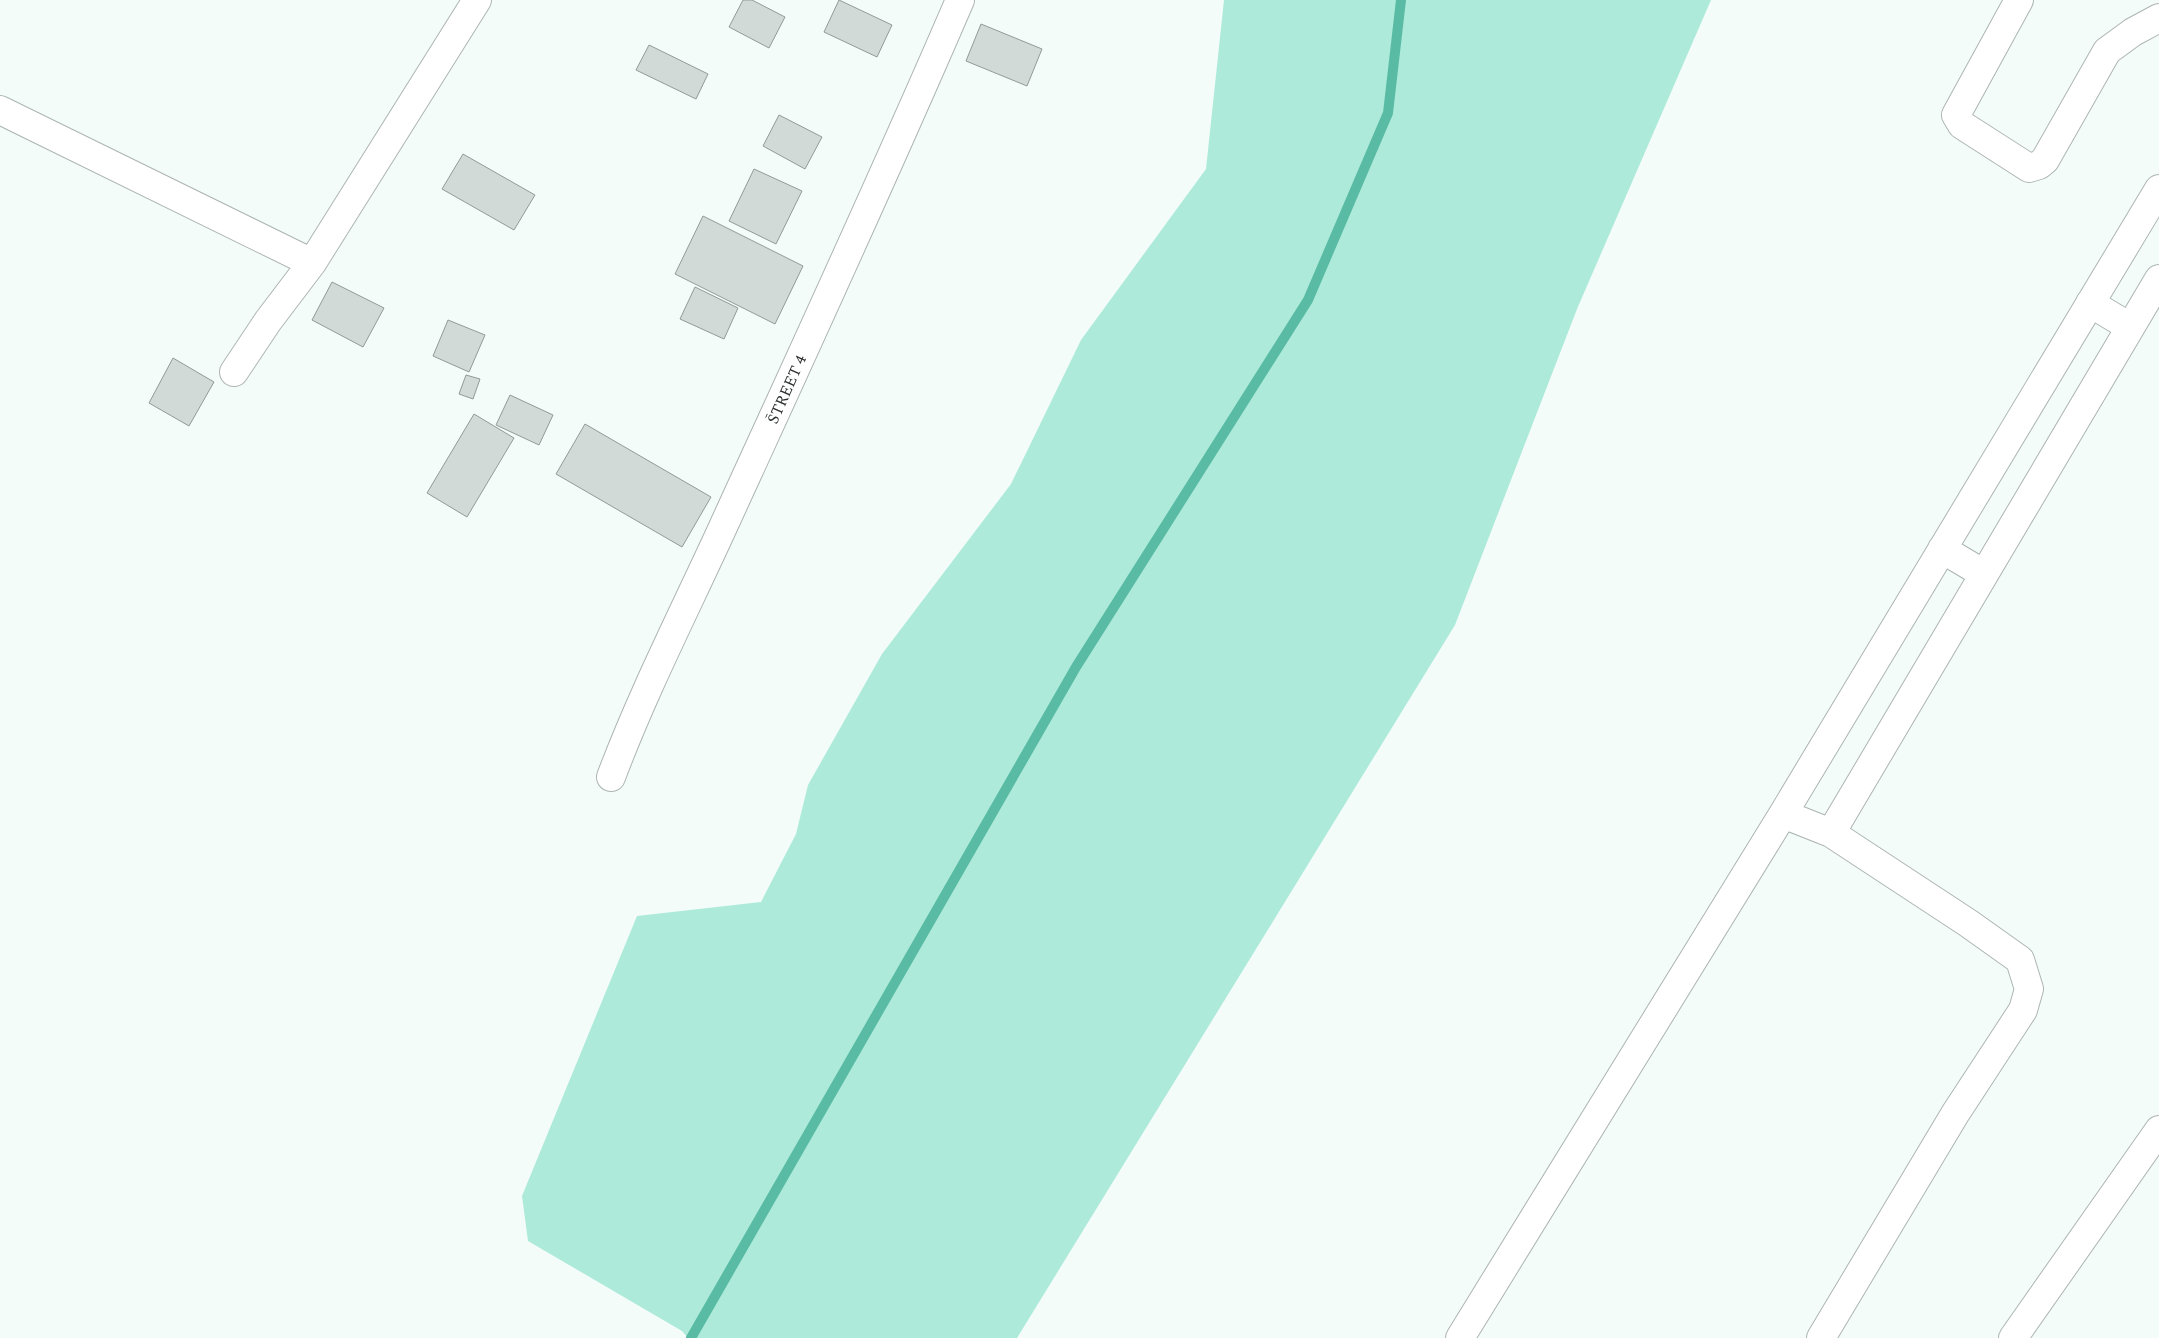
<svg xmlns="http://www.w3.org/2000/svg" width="2159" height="1338" font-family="Spectral,serif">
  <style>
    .green { fill: #adeada }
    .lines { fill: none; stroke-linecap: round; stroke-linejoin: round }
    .stream { stroke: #5abba4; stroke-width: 10 }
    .building { fill: #d1dad7; stroke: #929a98 }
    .minor-casing { stroke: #adb5b3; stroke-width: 30 }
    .minor { stroke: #fff; stroke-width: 28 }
    .labels { text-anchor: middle; stroke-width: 4; stroke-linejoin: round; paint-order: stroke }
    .street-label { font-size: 16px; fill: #2d302f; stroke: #fff }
  </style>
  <rect width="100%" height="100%" fill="#f3fcf9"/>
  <!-- green -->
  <path class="green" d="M1224 0H1711L1577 309 1455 625 1017 1338H688L682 1331 528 1241 522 1196 637 916 761 902 796 834 808 785 882 654 1011 484 1081 340 1206 169Z"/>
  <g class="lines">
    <!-- stream -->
    <path class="stream" d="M691 1338 1076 667 1308 300 1388 113 1401 0"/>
  </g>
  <!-- building -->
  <path class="building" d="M743 0H752L785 17 769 48 729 27Z
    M839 0 892 25 877 57 824 32Z
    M981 24 1042 49 1027 86 966 61Z
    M649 45 708 74 696 99 636 70Z
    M779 115 822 137 805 169 763 146Z
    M463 154 535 195 514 230 442 189Z
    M754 169 802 191 776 244 729 221Z
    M703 216 803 266 775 324 675 274Z
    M332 282 384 308 363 347 312 320Z
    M695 287 738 308 724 339 680 319Z
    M448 320 485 335 469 372 433 356Z
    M173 358 214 382 189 426 149 403Z
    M466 375 480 379 473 399 459 394Z
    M510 395 553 415 539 445 496 425Z
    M474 414 514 438 467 517 427 493Z
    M585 424 711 497 682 547 556 474Z"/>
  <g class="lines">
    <defs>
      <path id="minor" d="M2019 0 1956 115 1962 125 2029 168 2039 165 2045 160 2107 51 2133 32 2159 18
        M0 110 312 263
        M2090 303 2130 327
        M234 372 268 321 312 263 477 0
        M1942 549 1984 574
        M611 777C643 692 685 610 723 527 803 352 884 177 960 0
        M1783 814 1831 833 1968 923 2020 960 2029 989 2023 1010 1955 1114 1821 1338
        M1831 833 2159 279
        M1460 1338 1783 814 2159 189
        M2013 1338 2159 1130"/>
    </defs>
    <!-- minor casing -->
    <use href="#minor" class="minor-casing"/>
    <!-- minor -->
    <use href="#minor" class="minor"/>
  </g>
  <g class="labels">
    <!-- street labels -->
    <g class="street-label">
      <text transform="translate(786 389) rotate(-66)" y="6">S̄TREET 4</text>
    </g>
  </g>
</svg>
